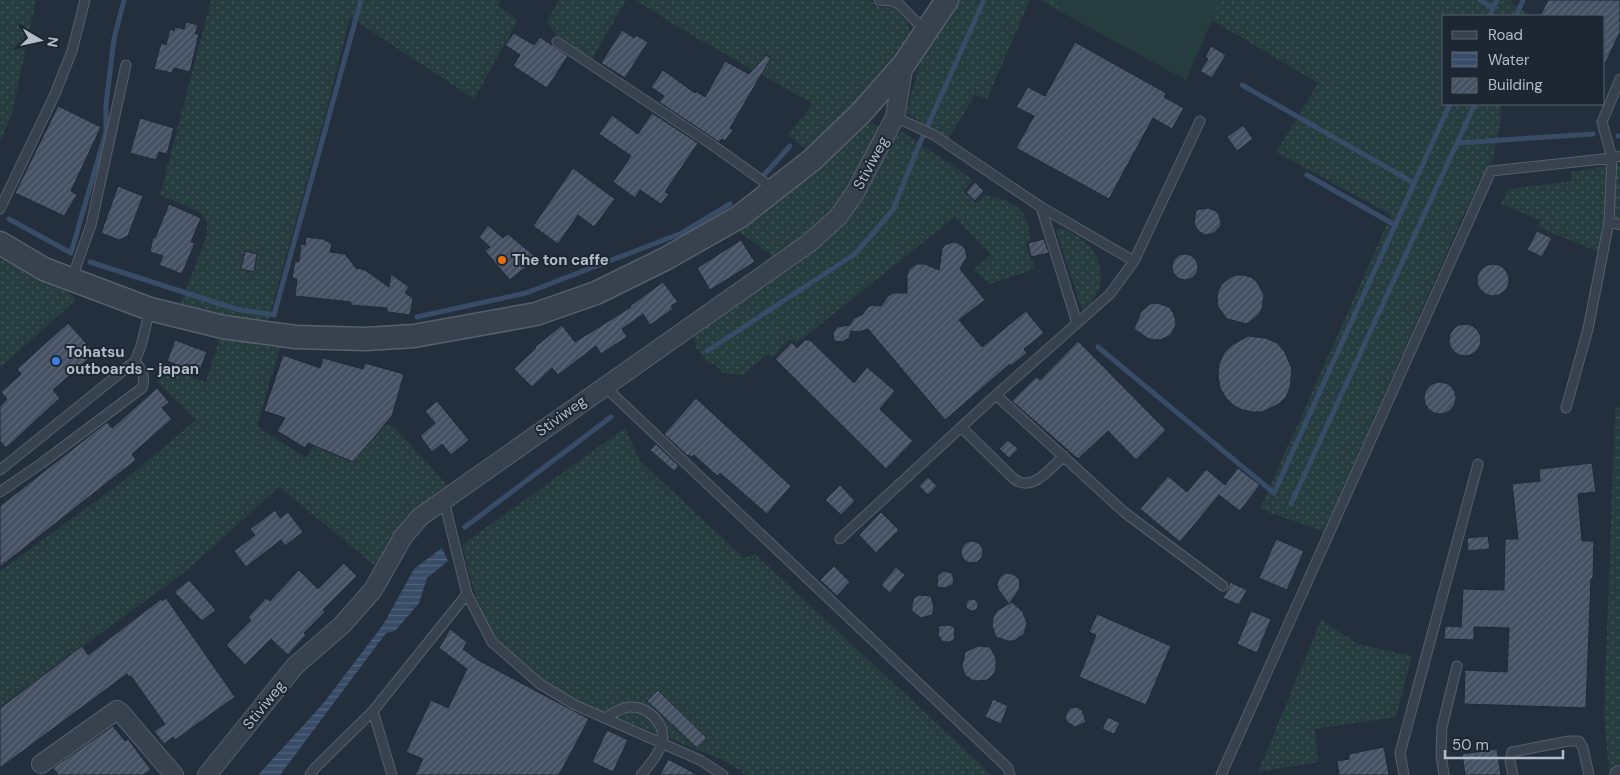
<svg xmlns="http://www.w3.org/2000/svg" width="1620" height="775" font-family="'DM Sans',sans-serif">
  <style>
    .grass { fill: url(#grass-dots) }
    .pitch { fill: #263c3f }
    .water { fill: url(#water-rules) }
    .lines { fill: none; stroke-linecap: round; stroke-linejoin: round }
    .stream { stroke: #394c67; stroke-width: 5 }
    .building { fill: url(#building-hatch); stroke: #1f2835 }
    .service-casing { stroke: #565f6c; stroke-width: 11 }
    .minor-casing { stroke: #565f6c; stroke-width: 20 }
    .tertiary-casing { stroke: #565f6c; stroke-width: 25 }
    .service { stroke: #38414e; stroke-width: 9 }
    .minor { stroke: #38414e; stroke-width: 18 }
    .tertiary { stroke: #38414e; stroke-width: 22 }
    .food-dot { fill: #e8710a; stroke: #1d2633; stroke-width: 2 }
    .shop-dot { fill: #3f7fe0; stroke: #1d2633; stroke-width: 2 }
    .labels { text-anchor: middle; stroke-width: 4; stroke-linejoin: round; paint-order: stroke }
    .street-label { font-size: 15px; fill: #b4bcc9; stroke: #1d2633 }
    .poi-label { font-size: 15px; font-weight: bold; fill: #b4bcc9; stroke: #1d2633; text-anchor: start }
  </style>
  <defs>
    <pattern id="grass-dots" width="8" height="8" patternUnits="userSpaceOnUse" patternTransform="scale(1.25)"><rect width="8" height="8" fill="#263c3f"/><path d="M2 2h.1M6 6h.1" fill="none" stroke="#435659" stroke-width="1.8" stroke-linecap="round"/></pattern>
    <pattern id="water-rules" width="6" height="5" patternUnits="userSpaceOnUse" patternTransform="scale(1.25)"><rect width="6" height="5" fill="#394c67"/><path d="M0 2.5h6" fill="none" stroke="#53647b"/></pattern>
    <pattern id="building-hatch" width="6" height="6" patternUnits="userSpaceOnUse" patternTransform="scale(1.25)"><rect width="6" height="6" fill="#455162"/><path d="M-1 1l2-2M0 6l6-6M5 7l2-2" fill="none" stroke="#5d6877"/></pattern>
  </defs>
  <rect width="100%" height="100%" fill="#242f3e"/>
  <!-- grass -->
  <path class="grass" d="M0 0H36L12 113 0 142Z
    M211 0H501L498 6 518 20 474 99 350 17 328 105 267 325 179 308 207 235V222L201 213 160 195Z
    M559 0H626L592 59 557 37 547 21Z
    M635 0H869L878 6 896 9C904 19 914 27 909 40L857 104 810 149 801 146 788 134 813 104 686 32Z
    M958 0H1030L987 99 975 95 948 139 906 113 923 52 946 23Z
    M1040 0H1062L1057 10Z
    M1221 0H1512L1511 3 1530 15 1444 16V104H1501V118L1493 160 1462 218 1324 532 1260 509 1391 215 1276 152 1318 83 1212 20Z
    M872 123 878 127 877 136 847 195 820 224 775 258 735 229 865 124Z
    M900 132 905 133 973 180 964 191 976 203 985 195C997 197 1014 202 1022 212 1028 219 1029 231 1031 240L1025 242 1035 269 989 284 973 269 991 255 955 217 796 344 791 339 772 358 768 354 743 375 723 373 714 364 708 363 695 346 694 333 847 218 863 200 897 134Z
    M1620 165V222L1612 220 1614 166Z
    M1607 166 1605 220 1598 252 1538 227 1540 220 1501 204 1509 189 1572 181 1571 172Z
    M1062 228C1085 238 1106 256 1100 285 1097 296 1092 303 1082 310L1056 230Z
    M3 259 69 292 76 300 0 368V261Z
    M220 337 281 345 257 426 306 458 336 408 393 426 449 487 378 568 279 487 185 572 0 707V571L122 482 196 420 158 383 162 365 206 382Z
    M1620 407V769L1609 771 1604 715 1615 409Z
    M625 428 640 461 744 558 755 554 992 775H746C725 758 696 750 671 739 612 715 546 696 504 646 498 639 491 632 487 625 475 600 469 572 462 545Z
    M1321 620 1358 644 1412 656 1396 717 1315 729 1318 762 1258 772Z"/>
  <!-- pitch -->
  <path class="pitch" d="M1062 0H1221L1186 80 1057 10Z"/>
  <!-- water -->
  <path class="water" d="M442 548 448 561 427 578 419 603 395 631 386 633 280 775H258L322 705 383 625 414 569Z"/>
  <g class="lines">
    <!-- stream -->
    <path class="stream" d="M1480 0 1493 8 1497 0
      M1490 16 1493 8
      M1516 16 1523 0
      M1242 85 1414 183
      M1618 136H1620
      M1457 143 1593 134
      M1307 175 1395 225
      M763 176 790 146
      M9 219 71 253 106 132V105L114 39 124 0
      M90 262 236 309 274 315 361 0
      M417 317 526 293 682 233 730 204
      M1098 347 1274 493 1450 104
      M707 351 855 254 893 210 919 145 984 0
      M1291 504 1475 104
      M465 527 611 417"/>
  </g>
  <!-- building -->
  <path class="building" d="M1548 0H1620V32L1604 66V16H1540Z
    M186 22 198 25 195 34H199L190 72 174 68 172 73 154 69 161 43 166 45 170 29 174 31 175 27 184 29Z
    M622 30 634 38 636 35 648 42 625 78 601 63Z
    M514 33 534 45 540 37 568 56 547 88 513 66 520 55 505 45Z
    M1075 42 1166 93 1164 97 1184 108 1172 129 1153 118 1109 199 1016 148 1034 116 1016 107 1028 87 1045 96Z
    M1211 46 1226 55 1212 78 1200 71 1208 59 1205 57Z
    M766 55 771 58 730 128 733 130 725 141 722 139 719 142 659 102 664 96 651 87 663 70 695 93 696 91 705 97 725 61 749 74Z
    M58 106 101 127 71 191 77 195 64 216 15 193Z
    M652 113 698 143 665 192 669 194 661 204 640 190 635 198 613 182 631 156 599 134 612 115 638 134Z
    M140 118 174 128 167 154 159 152 156 160 130 153Z
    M1243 125 1253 139 1237 151 1227 137Z
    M573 168 615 199 594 227 578 215 558 244 533 226Z
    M975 182 984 191 975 201 966 192Z
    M118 186 143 196 128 236 119 240 101 233Z
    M169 204 201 218 191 242 195 243 182 274 159 265 163 256 150 252 153 237 155 238Z
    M1208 208 1216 211 1219 215 1221 223 1220 227 1214 233 1205 235 1198 231 1194 223 1196 210Z
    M488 225 503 238 508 234 537 258 510 280 485 251 490 247 479 237Z
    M1537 231 1552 238 1542 257 1527 250Z
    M306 237 323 239 332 244 330 252 345 254 356 268 365 270 389 287 391 274 409 287 405 293 413 298 410 315 387 312V308L351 305V302L295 296 297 279 292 278 295 261 299 262 301 244 305 245Z
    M1044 239 1049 253 1031 257 1028 243Z
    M741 240 755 262 710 290 697 268Z
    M953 242 958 243 965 248 967 257 960 269 985 300 959 320 982 347 1026 311 1044 333 1024 349 1027 353 1011 366 1010 364 945 420 868 329 859 332 851 331 849 338 842 342 834 341 833 333 837 327 850 325 854 318 862 315 868 307 872 305 881 306 888 296 893 293H907V275L909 270 916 264H925L939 270 942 249 945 245Z
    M245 251 257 254 254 272 241 269Z
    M1172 267a13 13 0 1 1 26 0a13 13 0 1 1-26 0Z
    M1477 280a16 16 0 1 1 32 0a16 16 0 1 1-32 0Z
    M1235 275H1243L1251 277 1257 282 1264 295 1262 309 1258 315 1247 324 1227 319 1218 307 1217 299 1218 291 1222 284 1228 279Z
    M663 282 678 302 671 306 673 309 650 325 643 314 622 329 627 337 601 354 596 346 558 375 552 368 532 387 514 369 536 348 535 347 562 325 575 342 631 307 630 306Z
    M1157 303 1169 307 1173 312 1175 318 1176 324 1171 335 1160 340 1149 339 1134 329 1141 312 1150 304Z
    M68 323 95 353 53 390 60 398 6 448 0 441V406L7 399 1 392 21 374 17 369Z
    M1449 340a16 16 0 1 1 32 0a16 16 0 1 1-32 0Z
    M1248 336 1266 338 1277 343 1285 352 1292 369 1290 388 1286 397 1279 404 1262 412H1252L1243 410 1234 406 1226 398 1220 388 1218 376 1219 364 1224 353 1232 345Z
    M175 340 207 352 199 373 167 361Z
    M805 340H810L854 383 867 367 895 391 880 409 913 441 886 469 775 359 792 342 797 348Z
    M1078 341 1166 430 1136 460 1108 431 1078 459 1012 401 1036 377 1040 380Z
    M283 355 320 368 323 358 363 369 365 363 404 374 392 416 353 462 308 443 305 448 277 431 285 418 264 411Z
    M1424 398a16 16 0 1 1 32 0a16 16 0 1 1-32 0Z
    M157 388 169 402 162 408 172 419 132 454 136 460 0 567V506L107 422 112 428Z
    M696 398 791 486 767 514 720 473 717 476 694 455 692 457 689 455 688 456 664 434Z
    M437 401 469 440 451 455 442 444 432 452 420 436 435 423 425 411Z
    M1008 440 1018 449 1009 458 999 449Z
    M656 444 679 466 674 471 650 450Z
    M1592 463 1596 492 1578 494 1582 541H1594L1593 579H1591L1586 708 1464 704 1465 670 1507 672 1509 628 1474 627V640L1444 639 1445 626 1461 627 1463 589 1504 590 1505 539H1518L1512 484 1540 481 1539 469Z
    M1238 468 1260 485 1240 511 1219 495 1180 542 1140 509 1168 476 1187 492 1206 469 1225 485Z
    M928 477 937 486 928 495 919 486Z
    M840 485 855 501 841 515 825 500Z
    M275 510 280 518 288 512 303 532 285 546 281 540 246 567 234 551 255 535 250 529Z
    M881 512 899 530 876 553 859 535Z
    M1488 536 1490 549 1468 551 1467 538Z
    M1276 539 1304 551 1287 590 1259 578Z
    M961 552a11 11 0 1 1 22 0a11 11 0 1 1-22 0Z
    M344 563 357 576 323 610 325 612 304 633 306 635 288 655 271 639 245 665 226 645 251 620 248 617 266 598 270 601 299 570 318 589Z
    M834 566 850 582 837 596 820 580Z
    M896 567 905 575 890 593 881 585Z
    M944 571 952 573 954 581 952 585 945 588 937 587 938 575Z
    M1005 573 1013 574 1019 579 1020 582 1019 590 1009 604 998 589 997 585 999 578Z
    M189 580 216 610 202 621 174 592Z
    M1230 582 1247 590 1239 605 1223 598 1228 589Z
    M919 595 931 596 934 608 932 615 921 618 912 611V604L914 598Z
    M166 598 235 697 175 740 173 737 164 744 154 731 165 724 131 676 129 677 127 674 0 768V708L82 646 88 655 161 599 163 601Z
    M966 605a6 6 0 1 1 12 0a6 6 0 1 1-12 0Z
    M1012 602 1023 612 1027 623 1024 634 1014 641H1008L996 637 992 626 993 617 998 610Z
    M1251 611 1271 619 1257 653 1237 644Z
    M1097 614 1171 646 1146 705 1079 677 1096 635 1089 632Z
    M949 625 954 627 955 631 954 640 949 642H943L938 635 939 626Z
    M450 629 467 642 463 649 478 660 589 719 559 775H415L423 759 406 752 431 700 448 708 467 669 439 648Z
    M978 646 990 647 996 658V669L993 675 987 680 978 681 972 680 965 675 962 666 965 652Z
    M658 690 707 738 697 748 647 701Z
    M993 699 1008 706 1001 724 985 717Z
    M1076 707 1082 710 1086 722 1075 727 1067 722 1065 716 1070 708Z
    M1108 717 1120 723 1114 734 1102 729Z
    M113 726 125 741 128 739 151 770 143 775H58L53 768Z
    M607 730 628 740 613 772 592 762Z
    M1384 747 1389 775H1339L1337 761 1349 759V754Z
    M1497 749 1501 775H1465L1462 754Z
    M668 759 698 775H660Z"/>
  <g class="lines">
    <defs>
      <path id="service" d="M879 0 891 1 899 4 926 32
        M557 42 711 144 774 189
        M1620 79 1602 122 1612 158 1620 156
        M895 117 934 135 1041 207 1134 261
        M1041 207 1077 323
        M0 209 55 94 72 51 85 0
        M1609 222 1620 225
        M72 278 91 225 126 65
        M604 386 1008 768 1010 775
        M996 395 1124 512 1223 586
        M962 428 1014 479C1033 493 1050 468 1064 456
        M0 470 135 361 141 346 150 309
        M0 492 42 463 142 388C146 377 142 370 135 361
        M444 501 467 594 492 642 540 684 575 705 700 760 723 775
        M840 539 996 395 1110 294 1134 261 1200 121
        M373 711 392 775
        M605 718C612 714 621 707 630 707 648 706 666 724 662 742 660 753 648 767 641 775
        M310 775 314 769 373 711 467 594
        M1221 775 1491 171 1612 158 1609 222 1588 329 1566 408
        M1404 775 1400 753 1478 464
        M1444 775 1441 755 1442 727 1457 666
        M1513 775 1510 762 1512 752 1569 741H1579L1583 748 1589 775"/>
      <path id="minor" d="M41 764 117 710 121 713 174 775
        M207 775 295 666 342 625 373 590 403 537 420 517 809 243 838 217 855 193 895 117 904 64
        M1619 775H1620"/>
      <path id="tertiary" d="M0 243 44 269 150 309 223 327 296 337 366 339 414 336 536 314 596 293 665 259 739 217 812 160 860 114 904 64 947 0"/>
    </defs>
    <!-- service casing -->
    <use href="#service" class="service-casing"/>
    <!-- minor casing -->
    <use href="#minor" class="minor-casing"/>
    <!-- tertiary casing -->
    <use href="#tertiary" class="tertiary-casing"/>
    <!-- service -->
    <use href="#service" class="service"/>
    <!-- minor -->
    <use href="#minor" class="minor"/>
    <!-- tertiary -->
    <use href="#tertiary" class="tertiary"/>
  </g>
  <!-- markers -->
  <circle class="food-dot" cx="502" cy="260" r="5"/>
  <circle class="shop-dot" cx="56" cy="361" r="5"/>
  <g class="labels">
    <!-- street labels -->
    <g class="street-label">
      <text transform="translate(871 163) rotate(-62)" y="5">Stiviweg</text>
      <text transform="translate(561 416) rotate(-36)" y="5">Stiviweg</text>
      <text transform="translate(264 705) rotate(-51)" y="5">Stiviweg</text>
    </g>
    <!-- poi labels -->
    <g class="poi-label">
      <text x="512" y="265">The ton caffe</text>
      <text x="66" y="357">Tohatsu<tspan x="66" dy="17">outboards - japan</tspan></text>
    </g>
  </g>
  <!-- legend -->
  <rect x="1442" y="15" width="162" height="90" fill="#1d2633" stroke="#59626f"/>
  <rect x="1452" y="31" width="25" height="8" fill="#38414e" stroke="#59626f"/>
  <text x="1488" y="40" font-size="15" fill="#b4bcc9">Road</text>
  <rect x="1452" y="52" width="25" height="15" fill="url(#water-rules)" stroke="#59626f"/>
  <text x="1488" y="65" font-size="15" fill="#b4bcc9">Water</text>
  <rect x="1452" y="78" width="25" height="15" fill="url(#building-hatch)" stroke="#59626f"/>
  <text x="1488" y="90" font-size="15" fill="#b4bcc9">Building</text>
  <!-- north arrow -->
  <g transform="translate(40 40) rotate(99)" stroke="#1d2633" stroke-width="4" paint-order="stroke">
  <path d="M0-4L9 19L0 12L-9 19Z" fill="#b4bcc9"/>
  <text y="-8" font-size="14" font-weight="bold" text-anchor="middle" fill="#b4bcc9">N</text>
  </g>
  <!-- scale -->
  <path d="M1445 750v8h118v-8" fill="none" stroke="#b4bcc9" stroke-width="2.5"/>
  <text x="1452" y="750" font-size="15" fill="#b4bcc9" stroke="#1d2633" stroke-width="4" paint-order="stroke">50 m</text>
</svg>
